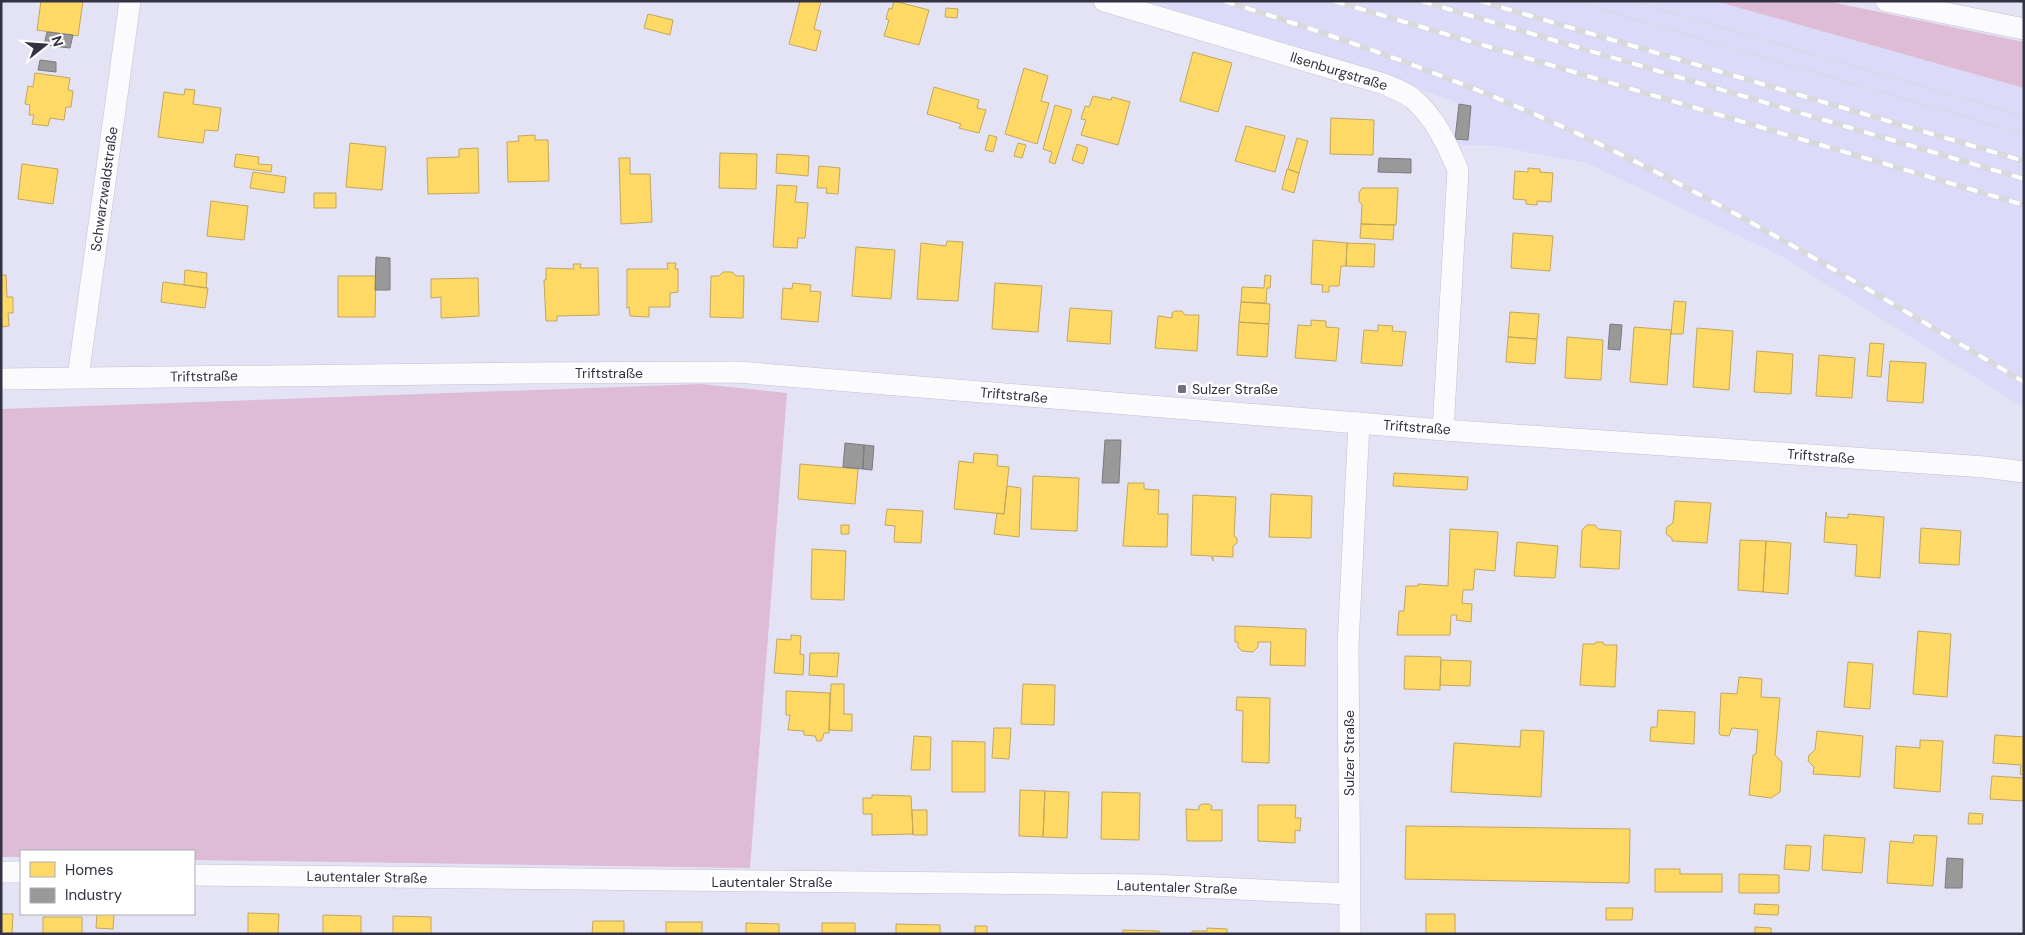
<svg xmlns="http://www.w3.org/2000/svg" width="2025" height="935" font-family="'DM Sans',sans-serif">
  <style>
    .built { fill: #dcdaf9 }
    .green { fill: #debcd6 }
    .homes { fill: #ffd966; stroke: #c2a75c }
    .industry { fill: #999; stroke: #7a7a7f }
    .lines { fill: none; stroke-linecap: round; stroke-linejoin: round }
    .street-casing { stroke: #c2c1d1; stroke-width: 22 }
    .street { stroke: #fbfbfe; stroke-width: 21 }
    .tram { stroke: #d8d8dd; stroke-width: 1 }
    .rail-casing { stroke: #d8d8dd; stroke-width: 5.5 }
    .rail { stroke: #fff; stroke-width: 4; stroke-dasharray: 11; stroke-linecap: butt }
    .poi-dot { fill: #717082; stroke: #fff; stroke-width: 2 }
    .labels { text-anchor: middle; stroke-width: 5; stroke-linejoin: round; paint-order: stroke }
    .street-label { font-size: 14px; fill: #333243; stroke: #fff }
    .poi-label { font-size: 14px; fill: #333243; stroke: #fff; text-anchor: start }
  </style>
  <rect width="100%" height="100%" fill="#e4e3f6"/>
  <!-- built -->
  <path class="built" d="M1146 1H1715L2024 88V408L1781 256 1587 163 1494 146 1452 144 1464 105 1363 69Z"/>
  <!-- green -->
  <path class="green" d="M1715 1H1826L2024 42V88Z
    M701 384 787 393 750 868 194 860V851H21V857H1V409Z"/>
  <!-- homes -->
  <path class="homes" d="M41 1H83L78 36 37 30Z
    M800 1H821L814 29 821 31 816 51 789 44Z
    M894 1 929 10 919 45 884 36 889 20 886 19 889 8 892 9Z
    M946 8 958 9 957 18 945 17Z
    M648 14 673 20 670 35 644 28Z
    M1193 52 1232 63 1218 112 1180 101Z
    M1024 68 1048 76 1041 101 1049 103 1037 144 1005 134Z
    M35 73 70 78 68 90 73 91 71 107H66L64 120 50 118 48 126 32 124 34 115H29L30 105 25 104 28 86 33 87Z
    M934 87 979 100 977 108 986 110 979 133 959 128 961 124 927 114Z
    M185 89 195 90 193 104 221 108 218 131 205 130 203 143 158 137 164 92 184 95Z
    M1093 96 1111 100 1112 97 1130 102 1118 145 1081 135 1086 120 1081 119 1085 106 1089 107Z
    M1055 105 1072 110 1055 164 1049 162 1052 152 1043 149Z
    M1331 118 1374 120 1373 155 1330 154Z
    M1246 126 1285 136 1275 172 1235 161Z
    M535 135V140H548L549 181 508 182 507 142 519 141 518 136Z
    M989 135 997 137 993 152 985 150Z
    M1297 138 1308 141 1299 173 1288 169Z
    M350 143 386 147 382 190 346 187Z
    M1018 143 1026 145 1022 158 1014 156Z
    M1077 144 1088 148 1083 164 1072 160Z
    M478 148 479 193 428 194 427 158 459 157V149Z
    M720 153 757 154 756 189 719 188Z
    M236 154 259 157 258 164 272 165 271 172 234 167Z
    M777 154 809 156 808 176 776 173Z
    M619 158H630V174H650L652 222 621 224Z
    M22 164 58 169 53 204 18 199Z
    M819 166 840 168 838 194 826 193 827 188H817Z
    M1528 168 1540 169V172L1553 173 1551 202 1537 201V205L1526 204V200L1513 199 1515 171 1528 172Z
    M1287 169 1299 173 1294 193 1282 189Z
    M253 172 286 177 284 193 250 188Z
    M777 185 797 186 795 202 808 203 805 238H798L797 248 773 247Z
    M1362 188H1398L1396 225 1361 224 1362 205 1359 201V193Z
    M314 193H336V208H314Z
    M211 201 248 206 244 240 207 236Z
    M1361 224 1394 225 1393 240 1360 238Z
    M1513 233 1553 236 1550 271 1511 268Z
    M1313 240 1347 243 1346 266H1341L1339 286H1329V292H1322L1323 285 1311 284Z
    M947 241 963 242 958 301 917 299 921 243 946 246Z
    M1347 243 1375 244 1374 267 1346 266Z
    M856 247 895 250 891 299 852 296Z
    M667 263H676L675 269H678V292L670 293V307H649V317L630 316 629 307 627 308V269H668Z
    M573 264H581L580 268H598L599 315 557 316V321H546L544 280H546V268L574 269Z
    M185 270 207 273 206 288 184 285Z
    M723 272H732L736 276H744L743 318 710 317 711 276H719Z
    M1 275H6L7 297H13V313H8L9 326 1 327Z
    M1265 275 1271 276 1270 288H1267L1266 303 1241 302 1242 287 1264 288Z
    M338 276H376L375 317H338Z
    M478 278 479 316 441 318V297L431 298V279Z
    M163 282 208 288 205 308 161 302Z
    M793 283 811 285 810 291 821 292 818 322 781 319 783 288 792 289Z
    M995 283 1042 286 1038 332 992 329Z
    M1674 301 1686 302 1683 334H1671Z
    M1241 302 1270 304 1269 324 1239 322Z
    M1070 308 1112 311 1110 344 1067 341Z
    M1175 311H1182L1185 315H1199L1197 351 1155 348 1158 316 1172 318V313Z
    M1510 312 1539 314 1537 339 1508 337Z
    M1311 320 1326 321V327L1339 328 1336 361 1295 358 1298 325 1311 326Z
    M1239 322 1269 324 1267 357 1237 355Z
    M1378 325 1393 326 1392 331 1406 332 1402 366 1361 363 1364 330 1378 331Z
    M1634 327 1671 330 1667 385 1630 382Z
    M1697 328 1733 331 1729 390 1693 387Z
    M1508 337 1537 339 1535 364 1506 362Z
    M1567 337 1603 340 1601 380 1565 378Z
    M1870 343 1884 344 1881 377 1867 376Z
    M1757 351 1793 354 1791 394 1754 392Z
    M1819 355 1855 358 1852 398 1816 396Z
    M1890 361 1926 363 1923 403 1887 401Z
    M974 453 998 455 997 466 1009 467 1004 514 954 509 959 461 973 463Z
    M800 464 858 469 855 504 798 499Z
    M1394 473 1468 477 1467 490 1393 486Z
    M1033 476 1079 478 1077 531 1031 529Z
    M1128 483H1144V489L1159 490 1158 514H1168L1167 547 1123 546Z
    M1007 486 1021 488 1019 537 994 534 997 513 1004 514Z
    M1271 494 1312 496 1311 538 1269 537Z
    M1193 495 1236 497 1234 536 1237 538V543L1233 546V557L1213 556V561L1211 556 1191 555Z
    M1675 501 1711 503 1707 543 1672 541V538L1666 534 1667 527 1673 523Z
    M887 509 923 511 921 543 894 542 895 526 885 525Z
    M1826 512 1827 517 1848 518V514L1884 517 1880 578 1855 576 1857 545 1824 542Z
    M841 525H849V534H841Z
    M1587 525H1595L1598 529 1621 531 1619 569 1580 567 1582 530Z
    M1921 528 1961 531 1959 565 1919 563Z
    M1450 529 1498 532 1495 571 1475 569 1473 590H1463L1462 603 1472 604 1471 622 1456 620 1457 615H1451L1450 635H1397L1399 611H1404L1406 586H1418V584L1448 586Z
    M1740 540 1766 541 1763 592 1738 590Z
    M1766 541 1791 543 1788 594 1763 592Z
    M1517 542 1558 546 1555 578 1514 576Z
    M812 549 846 551 844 600 811 599Z
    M1235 626 1306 629 1305 666 1270 665 1271 642H1258V647L1253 652 1242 651 1238 647V642H1235Z
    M1918 631 1951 634 1947 697 1913 694Z
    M791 635 801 636 800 654 804 655 803 675 774 673 777 639 791 640Z
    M1596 642H1603L1604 645H1617L1615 687 1580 685 1583 644H1595Z
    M810 653H839L837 677 809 675Z
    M1405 656 1441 657 1440 690 1404 689Z
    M1441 660 1471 661 1470 686 1440 685Z
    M1848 662 1873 664 1870 709 1844 707Z
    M1739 677 1762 679 1761 697 1780 698 1775 755 1782 762 1780 792 1771 798 1749 795 1753 755 1756 754 1758 730 1732 728 1729 736 1720 735 1719 732 1721 693 1737 694Z
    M831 684H844V714H852V731L829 730Z
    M1023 684 1055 685 1054 725 1021 724Z
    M786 691 830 693 829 733H824L823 737 821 741H817L815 736 804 735V731L788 730 790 715H786Z
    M1237 697 1270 698 1269 763 1242 762 1243 711 1236 710Z
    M1658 710 1695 712 1694 744 1650 741 1651 727H1657Z
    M994 728H1011L1009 759 992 758Z
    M1521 730 1544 731 1541 797 1451 792 1454 743 1520 747Z
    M1817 731 1863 736 1860 777 1813 774 1814 767 1808 761 1809 755 1815 750Z
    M1995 735 2024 737V775L2020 774 2021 765 1993 763Z
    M914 736 931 737 930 770H911Z
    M1920 740 1943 741 1940 792 1894 788 1896 746 1920 748Z
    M952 741 985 742V792H952Z
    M1992 776 2024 778V801L1990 799Z
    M1020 790 1045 791 1043 837 1019 836Z
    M1045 791 1069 792 1067 838 1043 837Z
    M1102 792 1140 793 1139 840 1101 839Z
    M872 795 911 796 913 834 872 835V814H863V798H872Z
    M1202 804H1209L1212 806 1211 810H1222V841H1187L1186 809 1199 810V806Z
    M1258 805H1296L1295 818H1301L1300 831 1295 830V843L1258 841Z
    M912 810H927V835H913Z
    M1969 813 1983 814 1982 824H1968Z
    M1406 826 1630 829 1629 883 1405 879Z
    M1824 835 1865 838 1862 873 1822 870Z
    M1914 835 1937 836 1933 886 1887 883 1890 841 1913 843Z
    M1786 845 1811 846 1809 871 1784 869Z
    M1655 869H1680V874H1722V892H1655Z
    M1739 874 1779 875V893H1739Z
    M1755 904 1779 905 1778 915 1754 914Z
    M1606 908H1633L1632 920H1606Z
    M248 913 279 914 278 934H248Z
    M1 914H13L12 934H1Z
    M97 914H114L113 929 96 928Z
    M1426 914H1455V934H1426Z
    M323 915 361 916V934H323Z
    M393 916 431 917V934H393Z
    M43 917H82V934H40L43 932Z
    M593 921H624V934H592Z
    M666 922H702V934H666Z
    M746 923 779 924V934H746Z
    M822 923H855V934H822Z
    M896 924 940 925V934H896Z
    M975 926H987V934H975Z
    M1755 927 1771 928V934H1755Z
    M1207 928 1227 929V934H1192V931H1207Z
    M1123 930 1159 931V934H1123Z"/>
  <!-- industry -->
  <path class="industry" d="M47 32 73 35 70 48 44 45Z
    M40 60 56 62V72L38 70Z
    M1459 104 1471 106 1468 140 1455 139Z
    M1379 158 1411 159V173L1378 172Z
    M376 257 390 258V290H375Z
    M1610 324 1622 325 1620 350 1608 349Z
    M1105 440H1121L1119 483H1102Z
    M845 443 864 445 863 469 843 467Z
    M864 445 874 446 872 470 863 469Z
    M1947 858 1963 859 1962 888H1945Z"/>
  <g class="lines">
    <defs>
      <path id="street" d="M1104 1 1384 84C1393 88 1404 92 1412 98 1435 117 1447 144 1458 170L1443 430
        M1886 1 2024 29
        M78 377 130 1
        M1 379 530 373 738 372 1443 430 1985 467 2024 472
        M1 872H21
        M194 875 1150 885 1350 894
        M1350 934 1348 646 1359 423"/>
    </defs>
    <!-- street casing -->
    <use href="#street" class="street-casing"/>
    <!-- street -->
    <use href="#street" class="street"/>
    <!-- tram -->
    <path class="tram" d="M1573 1 2024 134
      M1632 1 2024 116"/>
    <defs>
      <path id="rail" d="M1224 1C1359 43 1493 91 1620 154 1759 222 1891 303 2024 382
        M1334 1 2024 205
        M1421 1 2024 179
        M1480 1 2024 161"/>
    </defs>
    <!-- rail casing -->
    <use href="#rail" class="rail-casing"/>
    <!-- rail -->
    <use href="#rail" class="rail"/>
  </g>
  <!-- markers -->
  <rect class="poi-dot" x="1177" y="384" width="10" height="10" rx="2.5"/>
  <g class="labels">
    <!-- street labels -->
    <g class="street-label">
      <text transform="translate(1339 71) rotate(17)" y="5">Ilsenburgstraße</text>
      <text transform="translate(104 189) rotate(-82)" y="5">Schwarzwaldstraße</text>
      <text x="609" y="378">Triftstraße</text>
      <text transform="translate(204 376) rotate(-1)" y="5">Triftstraße</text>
      <text transform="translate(1014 395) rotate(5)" y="5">Triftstraße</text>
      <text transform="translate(1417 427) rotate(4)" y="5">Triftstraße</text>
      <text transform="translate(1821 456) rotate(4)" y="5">Triftstraße</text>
      <text transform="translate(1349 753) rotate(-90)" y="5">Sulzer Straße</text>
      <text transform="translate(367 877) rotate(1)" y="5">Lautentaler Straße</text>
      <text x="772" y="887">Lautentaler Straße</text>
      <text transform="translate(1177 887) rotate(2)" y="5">Lautentaler Straße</text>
    </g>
    <!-- poi labels -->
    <g class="poi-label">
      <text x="1192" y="394">Sulzer Straße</text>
    </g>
  </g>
  <!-- border -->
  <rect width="2025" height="935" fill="none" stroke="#333243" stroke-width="5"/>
  <!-- legend -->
  <rect x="20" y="850" width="175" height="65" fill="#ffffff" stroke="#adadb4"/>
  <rect x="30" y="862" width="25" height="15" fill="#ffd966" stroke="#adadb4"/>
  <text x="65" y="875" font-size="15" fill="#333243">Homes</text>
  <rect x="30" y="888" width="25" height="15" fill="#999999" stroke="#adadb4"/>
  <text x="65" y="900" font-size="15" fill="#333243">Industry</text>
  <!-- north arrow -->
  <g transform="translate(45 45) rotate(73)" stroke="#ffffff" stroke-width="4" paint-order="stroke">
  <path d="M0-4L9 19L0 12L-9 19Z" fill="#333243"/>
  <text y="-8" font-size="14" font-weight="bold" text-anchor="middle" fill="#333243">N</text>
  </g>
</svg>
